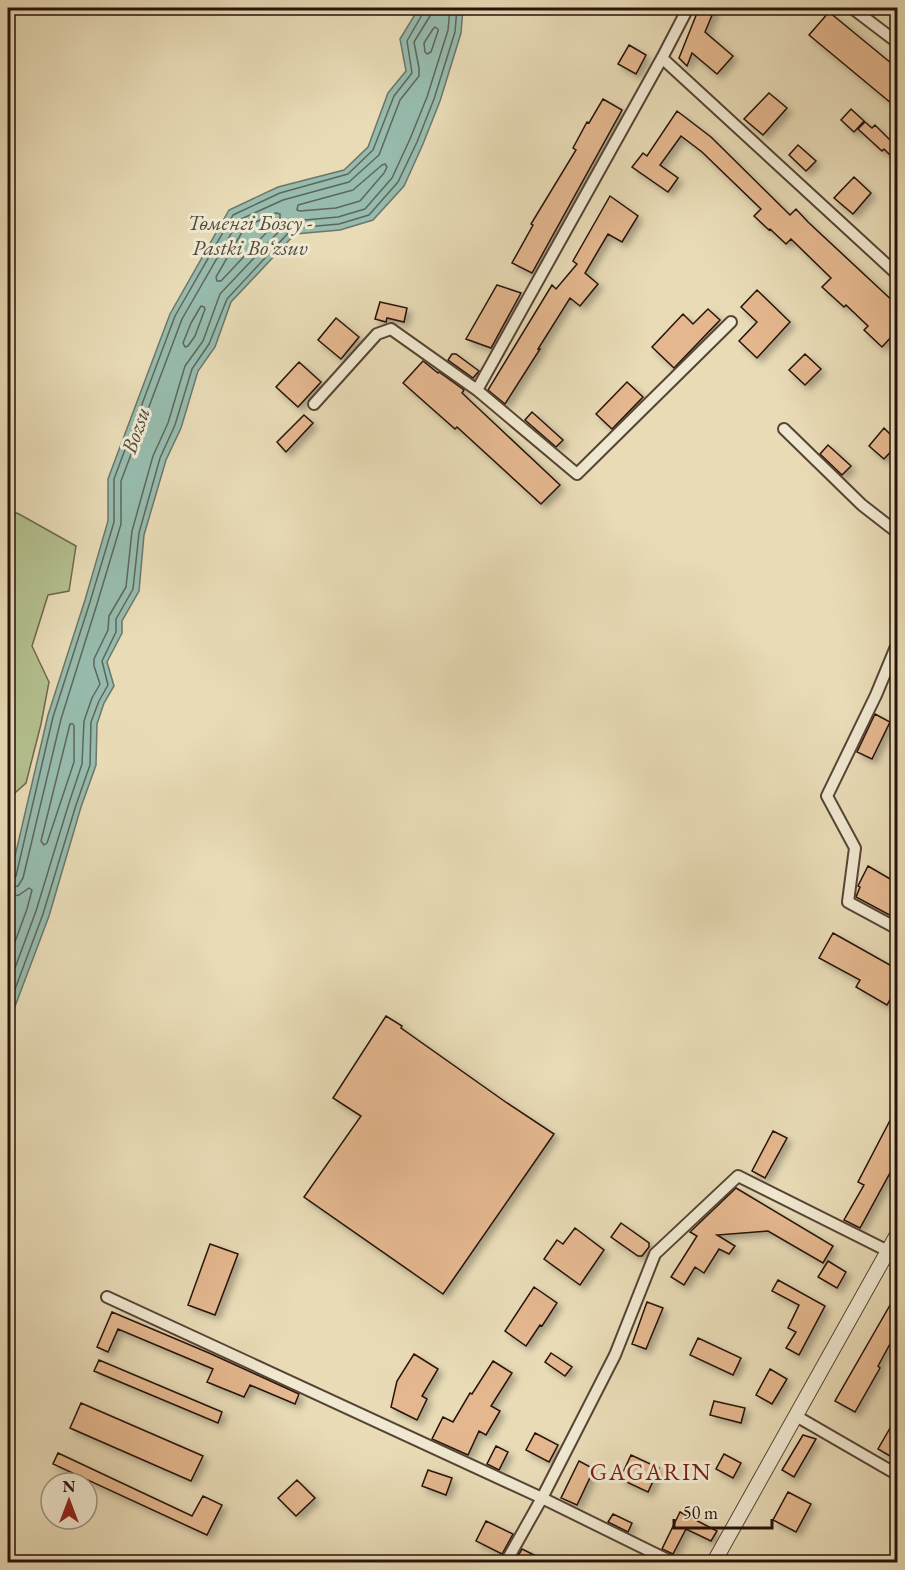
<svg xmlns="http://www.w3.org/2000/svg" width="905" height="1570" font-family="'EB Garamond',serif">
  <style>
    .green { fill: #b4c08f; stroke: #6d694c; stroke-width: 1.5 }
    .water { fill: #97bbad; stroke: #6a776b; stroke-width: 1.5 }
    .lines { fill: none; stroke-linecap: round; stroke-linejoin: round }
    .shore { stroke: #5e665b; stroke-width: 1.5 }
    .building { fill: #e4b78e; stroke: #261209; stroke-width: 1.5; filter: url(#shadow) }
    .minor-casing { stroke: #564434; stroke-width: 14 }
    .tertiary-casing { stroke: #564434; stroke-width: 16 }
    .minor { stroke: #f0e8d0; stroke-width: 10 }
    .tertiary { stroke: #f0e8d0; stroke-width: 14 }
    .labels { text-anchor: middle; stroke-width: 6; stroke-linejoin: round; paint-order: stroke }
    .water-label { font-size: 22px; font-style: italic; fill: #4e4d42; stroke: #f0e8d0 }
    .quarter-label { font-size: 24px; letter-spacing: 1.5px; fill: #7a1f14; stroke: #f0e8d0 }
  </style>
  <defs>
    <filter id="shadow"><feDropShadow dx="4.5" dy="4.5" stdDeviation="3" flood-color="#0004"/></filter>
  </defs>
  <rect width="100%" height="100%" fill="#e8dbb6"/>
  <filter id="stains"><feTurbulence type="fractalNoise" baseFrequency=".00333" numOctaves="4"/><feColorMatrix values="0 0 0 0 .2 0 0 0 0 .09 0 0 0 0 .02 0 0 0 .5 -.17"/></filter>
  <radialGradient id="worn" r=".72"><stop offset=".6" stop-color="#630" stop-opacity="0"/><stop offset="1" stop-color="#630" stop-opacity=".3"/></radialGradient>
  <!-- green -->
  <path class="green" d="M8 510 19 514 76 546 69 591 48 595 32 646 49 682 41 724 26 783 8 799Z"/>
  <!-- water -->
  <path class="water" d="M419 8H463L461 33 440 101 423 144 404 186 373 220 340 230 295 234 231 302 215 347 198 371 181 428 166 460 144 535 139 591 122 621V633L107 662 114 686 104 703 97 724 96 765 81 807 49 916 8 1025V886L48 715 85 600 108 521V479L170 314 229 210 278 187 344 170 368 147 388 93 406 71 400 39Z"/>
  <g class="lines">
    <!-- shore -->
    <path class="shore" d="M435 27 438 29V31L431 52 427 54 425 52 424 43 433 29Z
      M385 164 387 167 384 173 360 201 336 208 300 211 297 210 298 205 353 190 382 165Z
      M276 213 280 214V218L221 281H217L216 277 245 227Z
      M201 306 204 307 205 309 195 336 188 346 185 347 183 343 191 323Z
      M70 724H73L74 726V762L47 843 44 845 41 841Z
      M8 881 13 880 16 876 53 717 90 602 114 522V479L175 316 233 215 280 193 348 174 373 150 394 96 412 73 407 41 423 13 424 8
      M8 888 18 886 23 878 61 719 97 604 121 524V481L182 319 239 220 283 200 349 182 379 155 400 100 419 76V68L414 42 430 16 432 8
      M8 897 19 895 29 888 32 890 27 909 8 961
      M8 987 36 911 69 803 82 764 84 721 92 698 100 684 94 666V659L108 630 109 616 126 587 132 531 153 456 168 423 185 366 203 341 220 294 285 225 294 221 338 217 365 209 392 178 410 139 427 97 448 30 450 8
      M8 1008 43 914 76 805 90 765 91 722 99 701 108 685 102 661 116 632V619L133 589 139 533 160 458 175 425 192 369 209 344 227 299 291 230 295 228 339 224 369 215 398 182 417 142 434 99 455 32 457 8"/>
  </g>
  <!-- building -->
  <path class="building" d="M699 8H715L705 32 733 56 717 74 692 53 687 66 679 58Z
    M829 12 897 68V108L809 35Z
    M629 45 646 55 636 74 618 64Z
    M769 93 787 108 763 135 744 119Z
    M603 99 622 110 532 273 512 263 533 225 531 224 576 150 573 148 587 122 589 123Z
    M851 109 864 121 854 132 841 120Z
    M677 111 711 137 790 215 796 209 808 222 897 305V341L892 336 882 347 864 330 868 326 846 305 844 307 822 287 831 278 791 239 786 244 770 229 769 230 754 216 761 209 702 152 681 136 660 165 678 178 668 192 632 167 643 153 647 156Z
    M865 122 872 128 875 125 897 147V162L884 149 882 151 858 129Z
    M798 145 816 161 806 171 789 155Z
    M854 177 871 193 853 214 834 198Z
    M610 196 638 216 622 242 608 234 585 273 598 284 580 306 570 298 538 349H540L505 404 488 390 552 285 556 289 577 264 573 261Z
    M497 285 521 293 491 348 466 339Z
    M757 290 790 322 757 358 739 341 757 322 741 307Z
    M380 302 407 308 404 322 387 318 386 322 375 319Z
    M708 309 720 320 674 368 652 347 683 314 693 324Z
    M336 318 359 337 341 359 318 340Z
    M452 354H456L479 371 473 378 448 360Z
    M805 354 821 369 805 385 789 370Z
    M423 361 438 373 439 372 464 390 462 393 560 485 541 504 457 427 455 429 403 383Z
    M299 362 321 382 298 407 276 387Z
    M627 382 643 397 612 429 596 414Z
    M532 412 563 440 556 447 525 420Z
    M304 415 313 423 286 452 277 442Z
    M884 428 897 441V445L884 459 869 446Z
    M828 445 851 466 842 475 820 454Z
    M875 714 890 722 872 759 857 752Z
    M868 866 897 883V919L856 897 860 887 858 886Z
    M833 933 897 969V987L887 1005 856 987 860 980 819 958Z
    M386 1016 402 1026 401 1028 507 1103 554 1134 443 1294 304 1197 361 1116 333 1098Z
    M897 1107V1160L860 1228 844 1220 864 1185 858 1182Z
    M773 1131 787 1138 765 1178 752 1171Z
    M736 1188 833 1246 823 1263 768 1231 717 1235 735 1246 729 1254 719 1249 704 1273 695 1267 684 1285 671 1277 697 1236 690 1232Z
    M621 1223 649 1243V1247L642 1256H638L611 1237Z
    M575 1228 604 1250 580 1285 544 1259 557 1240 563 1244Z
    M210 1244 238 1254 215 1315 188 1305Z
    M828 1261 846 1272 837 1288 818 1277Z
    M778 1280 825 1306 799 1355 786 1348 796 1332 788 1328 799 1305 772 1291Z
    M534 1287 557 1303 542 1326 540 1325 526 1346 505 1331Z
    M897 1293V1331L878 1366 880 1368 855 1412 835 1401Z
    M647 1302 663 1308 646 1349 632 1344Z
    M112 1312 209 1353 299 1394 295 1404 250 1385 244 1397 207 1382 213 1369 118 1329 108 1352 97 1347Z
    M698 1338 741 1358 733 1375 690 1355Z
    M551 1353 572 1367 565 1376 545 1362Z
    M414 1354 438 1369 422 1396 427 1399 417 1420 391 1407 397 1381Z
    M99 1360 222 1412 218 1423 94 1371Z
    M493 1361 512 1373 491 1406 500 1411 486 1435 479 1431 468 1455 432 1439 443 1417 453 1422 470 1393 472 1394Z
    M770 1369 787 1379 772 1404 756 1395Z
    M714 1401 745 1408 741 1423 710 1415Z
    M81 1403 203 1456 191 1481 70 1428Z
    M897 1416V1460L878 1449Z
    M535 1433 558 1445 549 1462 526 1450Z
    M803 1435 816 1439 794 1477 782 1470Z
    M496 1446 508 1452 499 1470 487 1464Z
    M58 1453 192 1516 203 1496 222 1505 207 1535 53 1464Z
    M724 1454 741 1463 733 1478 716 1469Z
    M631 1455 659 1468 648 1492 620 1479Z
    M579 1461 594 1469 577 1505 561 1498Z
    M428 1470 452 1478 446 1495 422 1486Z
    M297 1480 315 1498 296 1516 278 1498Z
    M788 1492 811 1504 796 1532 773 1520Z
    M680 1512 717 1531 711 1541 686 1529 673 1554 662 1549Z
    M613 1514 632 1523 628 1532 608 1522Z
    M486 1521 513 1534 502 1554 476 1541Z
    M522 1549 550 1563H519L515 1561Z"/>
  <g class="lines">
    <defs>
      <path id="minor" d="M852 8 898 43
        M662 58 898 275
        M477 390 662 58 688 8
        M314 404 377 334 391 329 477 390 577 474 731 322
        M784 429 862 505 898 533
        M898 642 876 695 827 796 855 848 848 902 898 929
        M107 1297 542 1498 672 1562
        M796 1416 898 1475
        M506 1562 542 1498 615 1355 655 1254 738 1176 888 1251"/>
      <path id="tertiary" d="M714 1562 898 1233"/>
    </defs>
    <!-- minor casing -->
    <use href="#minor" class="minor-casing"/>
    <!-- tertiary casing -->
    <use href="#tertiary" class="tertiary-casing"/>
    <!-- minor -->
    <use href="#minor" class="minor"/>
    <!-- tertiary -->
    <use href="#tertiary" class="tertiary"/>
  </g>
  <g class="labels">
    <!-- water labels -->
    <g class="water-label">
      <text x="250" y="230">Төменгі Бозсу -<tspan x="250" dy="25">Pastki Boʻzsuv</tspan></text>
      <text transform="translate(135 430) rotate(-71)" y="8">Bozsu</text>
    </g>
    <!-- quarter labels -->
    <g class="quarter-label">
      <text x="651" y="1480">GAGARIN</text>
    </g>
  </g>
  <!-- margin -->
  <rect width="905" height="1570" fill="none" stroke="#e8dbb6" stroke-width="30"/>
  <rect x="9" y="9" width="887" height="1552" fill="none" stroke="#261209" stroke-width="3"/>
  <rect x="15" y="15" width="875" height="1540" fill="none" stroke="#261209" stroke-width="1.5"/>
  <!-- north arrow -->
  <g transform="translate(69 1501)"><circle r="28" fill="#f0e8d0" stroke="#9f9280" stroke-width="1.5"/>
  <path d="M0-4.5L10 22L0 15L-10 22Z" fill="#8f2418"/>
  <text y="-9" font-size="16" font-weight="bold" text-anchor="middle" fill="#261209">N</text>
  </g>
  <!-- scale -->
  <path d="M674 1519v9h98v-9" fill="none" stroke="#261209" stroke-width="3"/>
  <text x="683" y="1519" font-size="18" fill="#261209" stroke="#f0e8d0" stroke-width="4.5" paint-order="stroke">50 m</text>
  <rect width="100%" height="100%" filter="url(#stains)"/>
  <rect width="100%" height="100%" fill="url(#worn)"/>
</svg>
